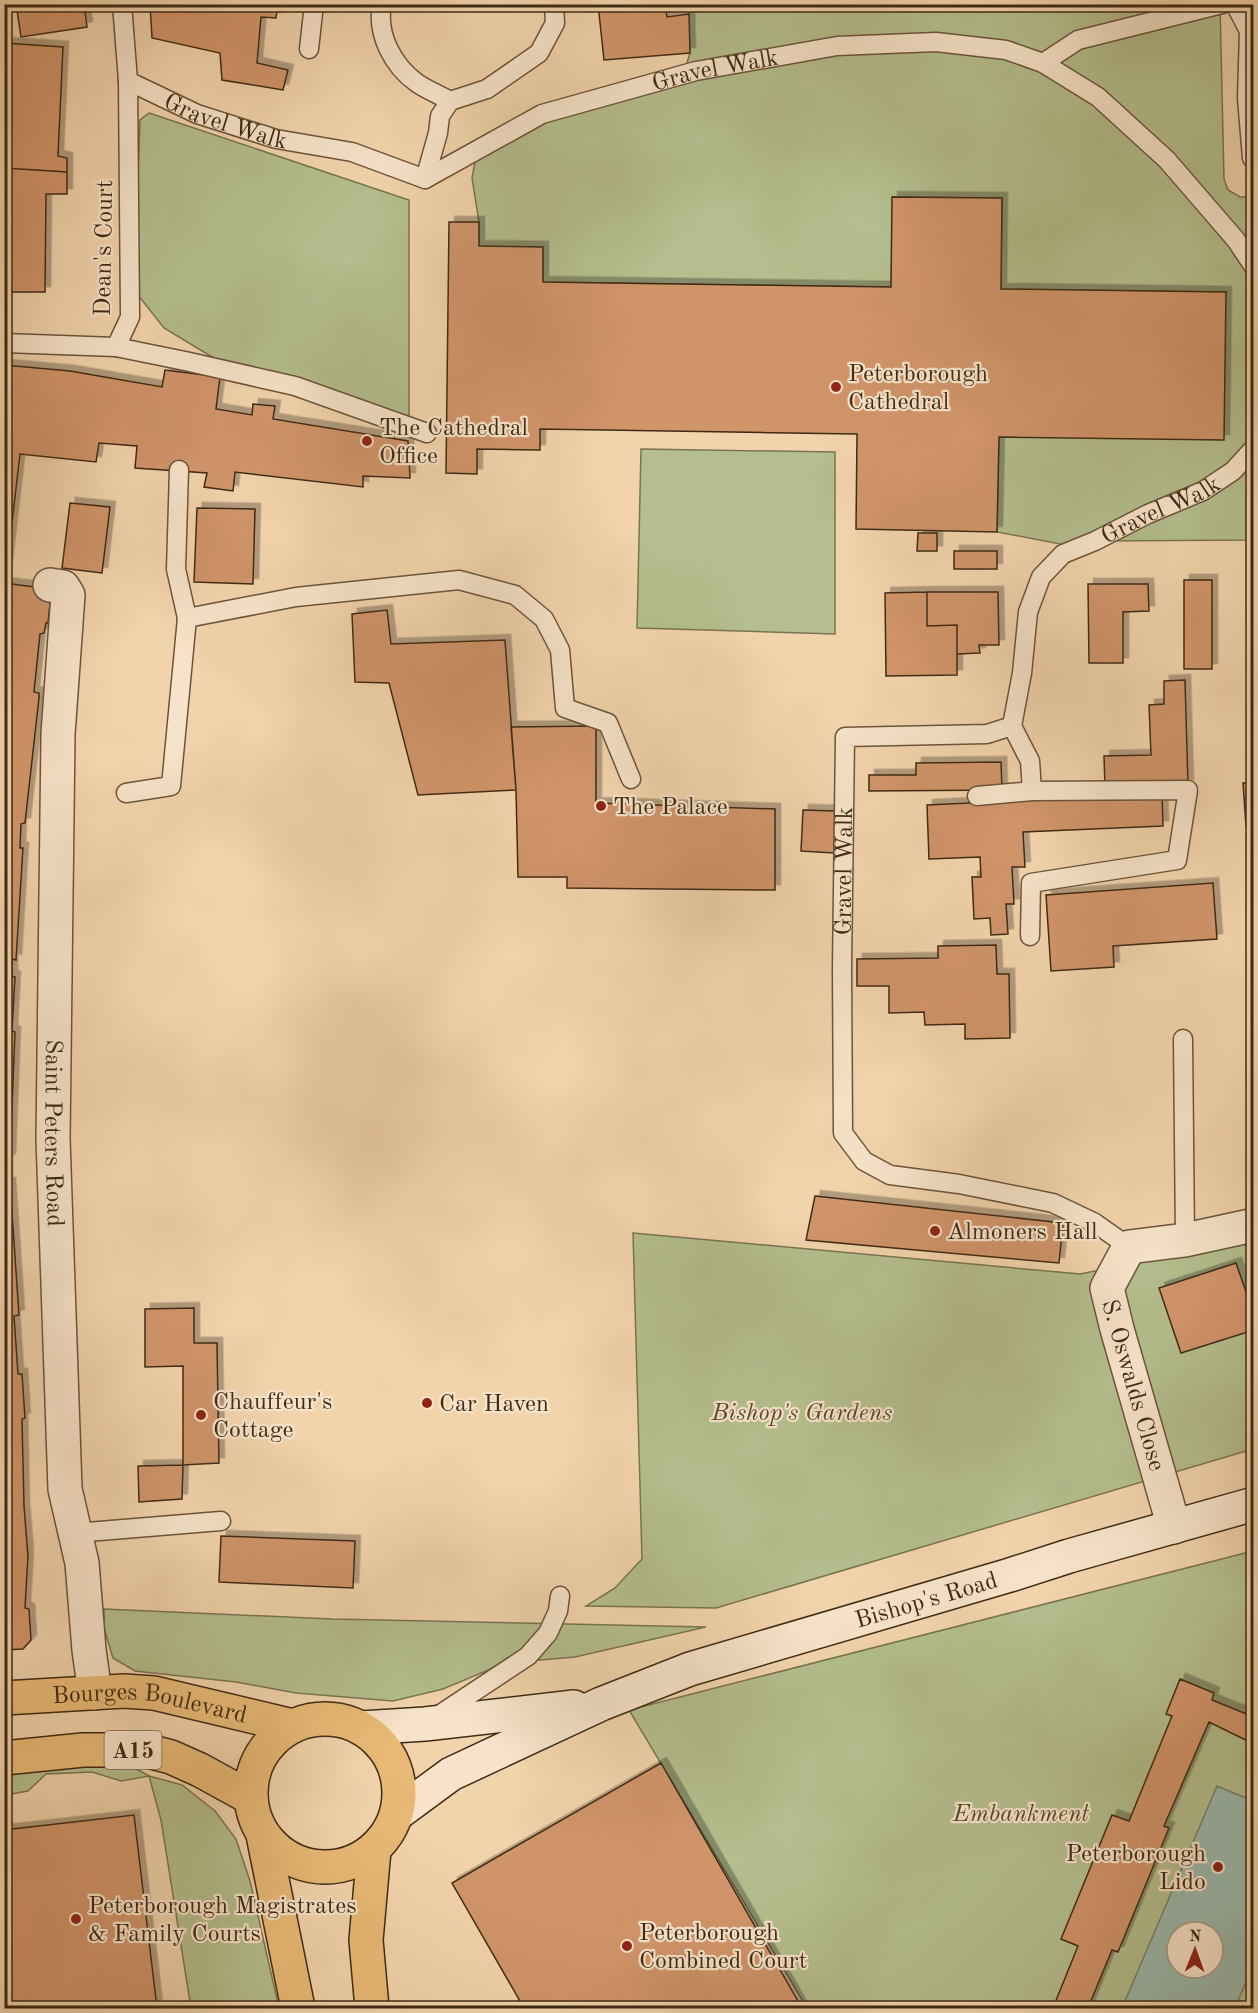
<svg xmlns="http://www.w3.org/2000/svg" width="1258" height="2013" font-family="'Old Standard TT',serif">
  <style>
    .green { fill: #b4be8e; stroke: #7a7452; stroke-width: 1.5; fill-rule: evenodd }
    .water { fill: #9bb8ab; stroke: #767f6f; stroke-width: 1.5; fill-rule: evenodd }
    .building { fill: #d1956b; stroke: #3f2a15; stroke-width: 1.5; filter: url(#shadow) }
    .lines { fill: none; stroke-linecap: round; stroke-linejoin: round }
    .lane-casing { stroke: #6c543b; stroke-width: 21 }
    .street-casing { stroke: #6c543b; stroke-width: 36 }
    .secondary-casing { stroke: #3f2a15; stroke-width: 36 }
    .primary-casing { stroke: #3f2a15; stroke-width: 36 }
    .lane { stroke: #f7e3c9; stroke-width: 18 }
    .street { stroke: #f7e3c9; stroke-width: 33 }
    .secondary { stroke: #f7e3c9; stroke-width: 33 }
    .primary { stroke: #e9ba76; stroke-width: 33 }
    .poi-dot { fill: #8f2418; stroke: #f7e3c9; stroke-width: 2 }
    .labels { text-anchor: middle; stroke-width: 4.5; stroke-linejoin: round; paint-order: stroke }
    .shield { fill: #f7e3c9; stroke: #76624b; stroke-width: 1.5 }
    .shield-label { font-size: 22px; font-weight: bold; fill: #3f2a15 }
    .street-label { font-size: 24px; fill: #3f2a15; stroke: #f7e3c9 }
    .poi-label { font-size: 24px; fill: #3f2a15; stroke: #f7e3c9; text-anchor: start }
    .park-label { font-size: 24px; font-style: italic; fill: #56482d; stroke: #f7e3c9 }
  </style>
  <defs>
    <filter id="shadow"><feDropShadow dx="5.5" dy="-5.5" stdDeviation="0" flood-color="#0004"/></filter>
  </defs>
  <rect width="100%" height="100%" fill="#f2d4ac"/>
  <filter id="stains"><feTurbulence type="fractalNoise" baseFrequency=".00333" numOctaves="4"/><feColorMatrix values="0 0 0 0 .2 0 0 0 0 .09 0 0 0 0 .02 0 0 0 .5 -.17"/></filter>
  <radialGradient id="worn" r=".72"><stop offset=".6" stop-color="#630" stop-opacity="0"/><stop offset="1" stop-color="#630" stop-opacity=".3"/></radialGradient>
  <!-- green -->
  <path class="green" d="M688 5H1220L1224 179 1228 190 1240 197H1253V540L1095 541 1076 547 997 532 999 437 1226 292 1001 289 1002 198 893 197 891 287 543 282V248L479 246V222L472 178 475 162 488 144 541 120 681 82 690 53Z
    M149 113 409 200V425L222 363 164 328 134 290 140 120Z
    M641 449 835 452V634L637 628Z
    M633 1233 1080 1274 1161 1258 1253 1243V1449L716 1608 586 1606 615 1588 642 1559Z
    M1253 1551V2008H807L629 1710ZM1177 1932H1213V1968H1177Z
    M104 1609 332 1619 706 1627 575 1657 505 1663 443 1689 393 1701 296 1693 236 1682 135 1671 113 1658 104 1628Z
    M63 1765 131 1766 149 1776 182 1785 215 1811 236 1839 250 1881 279 2008H191L161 1820 149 1776 121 1781 92 1772 46 1774 28 1791 5 1795V1770Z"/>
  <!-- water -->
  <path class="water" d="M1217 1786 1253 1801V1965L1235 2008H1122ZM1177 1932H1213V1968H1177Z"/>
  <!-- building -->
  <path class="building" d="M16 4H84L87 27 21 37Z
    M150 4H278L276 18 261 17 257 63 288 70 283 90 222 80 220 53 152 38Z
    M598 4H665L667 17 689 14 690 53 604 60Z
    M4 43 63 47 58 156 67 158V172L4 168Z
    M4 168 67 172V194H46L45 292H4Z
    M892 197 1002 198 1001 289 1226 292 1224 440 999 437 997 532 856 529 857 434 540 429V450L477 449V474L446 473 449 222H479V246L543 247V282L891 287Z
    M4 365 70 371 162 387 165 370 220 377 216 409 252 415 253 404 275 406 273 419 408 441 410 478 363 476V487L235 472 233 491 204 487 207 473 135 468 137 446 99 443 96 462 20 454 5 583Z
    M70 503 110 507 102 573 62 568Z
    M197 508 255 509 253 584 194 582Z
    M918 533H937V551H917Z
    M954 551H997V569H954Z
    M1184 580H1212V669H1184Z
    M4 583 50 589V603L48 623H46L44 633 40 634 34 692 39 693V698L25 823 21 824 20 848H23L16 960 12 959V976L15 977 12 1031 15 1032 10 1159 7 1161V1183H10L19 1315 14 1316 18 1374H22L25 1418 22 1419 24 1506 28 1556 25 1608 29 1609 31 1640 23 1649 4 1650Z
    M1088 584H1148L1149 611 1123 612V663H1089Z
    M927 592V626L957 625V675L886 676 885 593Z
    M927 592H998L999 645H979L980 653 957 654V625L927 626Z
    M387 610 391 644 505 640 516 790 418 795 389 683 355 682 352 614Z
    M1185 680 1188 785 1105 787 1104 756 1151 755 1149 705 1164 704V681Z
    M596 726V803L775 809V890L567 888V877H518L516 790 511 727Z
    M1001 762 1002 790 869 791V775H916V763Z
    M1243 783H1254V826H1246Z
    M1162 794 1163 826 1023 832 1025 867H1012L1014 904H1006L1008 934 991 935 990 918 974 919 972 877H981L980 857 929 859 927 805Z
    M803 810 835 811 834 853 801 851Z
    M1213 883 1217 939 1113 946 1114 967 1051 971 1046 895Z
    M996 945 997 974H1009L1010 1038 965 1039V1024L925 1025 924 1012 889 1013V986H857V959L938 958V946Z
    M815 1196 1063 1223 1059 1263 806 1240Z
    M1236 1263 1254 1315V1330L1181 1353 1159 1288Z
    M194 1308V1343H217L219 1463 183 1465V1366L145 1367V1309Z
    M183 1465 182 1499 139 1502 138 1466Z
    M221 1536 355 1541 353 1588 219 1582Z
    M1180 1679 1214 1693 1212 1700 1254 1717V1744L1209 1722 1164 1826 1169 1828 1118 1952 1112 1950 1088 2008H1053L1078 1946 1061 1939 1112 1815 1129 1821 1172 1716 1166 1714Z
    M661 1763 802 2008H524L452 1883Z
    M134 1815 157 2008H4V1830Z"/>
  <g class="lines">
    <defs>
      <g id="lane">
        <path d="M382 4C376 34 393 66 417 83 427 90 440 95 450 101"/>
        <path d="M1235 4 1249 31 1247 98 1252 158H1254"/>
        <path d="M309 49 314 4"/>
        <path d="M1043 63 1078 40 1222 4"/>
        <path id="s1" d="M128 81 197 114 276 139 352 152 425 179 542 114 696 71 837 46 936 42 1006 50 1043 63 1098 97 1167 160 1236 240 1254 267"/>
        <path d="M425 179 438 133 440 116 450 101 487 89 539 53 555 23 554 4"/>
        <path d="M4 343 116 347 185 361 295 386 427 433"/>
        <path d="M116 347 130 317 128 81 122 4"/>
        <path d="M179 470 176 569 187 618 296 597 459 580 515 595 544 619 560 650 565 708 608 723 631 779"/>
        <path d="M126 793 171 786 187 618"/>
        <path d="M977 796 1032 791 1030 761 1012 726"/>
        <path d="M1030 936 1031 883 1177 860 1188 790 1032 791"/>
        <path d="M1183 1039 1185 1240"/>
        <path id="s2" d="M1129 1247 1095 1223 1053 1203 959 1184 890 1175 864 1161 843 1133 842 968 845 737 987 734 1012 726 1022 673 1028 612 1041 577 1063 554 1095 541 1148 514 1203 491 1233 471 1254 448"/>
        <path d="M75 1533 221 1521"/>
        <path d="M436 1717 528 1656 548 1633 558 1611 560 1596"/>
      </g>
      <g id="street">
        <path id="s3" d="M50 585 63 587 68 595 58 734 53 1139 65 1489 82 1563 89 1650 95 1693"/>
        <path d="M1174 1527 1117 1329 1107 1288 1129 1247 1185 1240 1254 1225"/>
      </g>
      <g id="secondary">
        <path d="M361 1728 425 1724 574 1707"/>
        <path id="s4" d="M398 1813 451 1774 601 1704 690 1669 1010 1575 1069 1556 1254 1504"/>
      </g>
      <g id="primary">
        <path id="s5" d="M4 1698 124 1691 154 1693 293 1726"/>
        <circle cx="325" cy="1793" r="74"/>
        <path d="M4 1758 83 1750H144L171 1757 200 1770 251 1798"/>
        <path d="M263 1835 298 2008"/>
        <path d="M372 2008 366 1940 374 1850"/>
      </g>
    </defs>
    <!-- lane casing -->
    <use href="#lane" class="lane-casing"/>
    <!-- street casing -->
    <use href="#street" class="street-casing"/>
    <!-- secondary casing -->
    <use href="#secondary" class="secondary-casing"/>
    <!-- primary casing -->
    <use href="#primary" class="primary-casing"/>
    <!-- lane -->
    <use href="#lane" class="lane"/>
    <!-- street -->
    <use href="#street" class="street"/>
    <!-- secondary -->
    <use href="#secondary" class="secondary"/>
    <!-- primary -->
    <use href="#primary" class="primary"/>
  </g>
  <!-- markers -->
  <g class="poi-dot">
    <circle cx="836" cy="387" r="6"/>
    <circle cx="367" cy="441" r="6"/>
    <circle cx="601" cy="806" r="6"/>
    <circle cx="935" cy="1231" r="6"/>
    <circle cx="427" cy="1403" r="6"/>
    <circle cx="201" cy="1415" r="6"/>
    <circle cx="1218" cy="1867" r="6"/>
    <circle cx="76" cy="1919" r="6"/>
    <circle cx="627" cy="1946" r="6"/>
  </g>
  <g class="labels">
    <!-- shield labels -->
    <rect class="shield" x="104.5" y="1731" width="57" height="38" rx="4.5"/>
    <g class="shield-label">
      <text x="133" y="1758">A15</text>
    </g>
    <!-- street labels -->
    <g class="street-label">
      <text dy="8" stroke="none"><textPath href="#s1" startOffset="627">Gravel Walk</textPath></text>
      <text dy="8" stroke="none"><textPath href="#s1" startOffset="106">Gravel Walk</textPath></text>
      <text transform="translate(103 248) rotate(-89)" y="8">Dean's Court</text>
      <text dy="8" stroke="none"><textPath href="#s2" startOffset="1174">Gravel Walk</textPath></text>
      <text dy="8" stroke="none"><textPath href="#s2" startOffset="580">Gravel Walk</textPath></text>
      <text dy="8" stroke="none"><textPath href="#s3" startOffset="561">Saint Peters Road</textPath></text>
      <text transform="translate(1134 1385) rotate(74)" y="8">S. Oswalds Close</text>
      <text dy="8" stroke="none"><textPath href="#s4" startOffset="573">Bishop's Road</textPath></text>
      <text dy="8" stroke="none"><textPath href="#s5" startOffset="147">Bourges Boulevard</textPath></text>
    </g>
    <!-- poi labels -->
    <g class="poi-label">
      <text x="848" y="381">Peterborough<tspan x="848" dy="28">Cathedral</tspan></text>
      <text x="379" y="435">The Cathedral<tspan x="379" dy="28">Office</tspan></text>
      <text x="613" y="814">The Palace</text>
      <text x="947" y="1239">Almoners Hall</text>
      <text x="213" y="1409">Chauffeur's<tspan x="213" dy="28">Cottage</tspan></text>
      <text x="439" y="1411">Car Haven</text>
      <text x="1206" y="1861" text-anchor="end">Peterborough<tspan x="1206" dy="28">Lido</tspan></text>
      <text x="88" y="1913">Peterborough Magistrates<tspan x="88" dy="28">&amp; Family Courts</tspan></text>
      <text x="639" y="1940">Peterborough<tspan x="639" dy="28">Combined Court</tspan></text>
    </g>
    <!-- park labels -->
    <g class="park-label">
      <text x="802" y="1420">Bishop's Gardens</text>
      <text x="1021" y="1821">Embankment</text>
    </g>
  </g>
  <!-- margin -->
  <rect width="1258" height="2013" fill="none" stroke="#f2d4ac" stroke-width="24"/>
  <rect x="6" y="6" width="1246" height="2001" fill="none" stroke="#3f2a15" stroke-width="3"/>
  <rect x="12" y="12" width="1234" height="1989" fill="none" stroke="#3f2a15" stroke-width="1.5"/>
  <!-- north arrow -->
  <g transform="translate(1195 1950) rotate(1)"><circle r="28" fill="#f7e3c9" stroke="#ad9981" stroke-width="1.5"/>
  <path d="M0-4.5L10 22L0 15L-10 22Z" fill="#8f2418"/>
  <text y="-9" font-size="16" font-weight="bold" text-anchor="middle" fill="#3f2a15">N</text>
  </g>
  <rect width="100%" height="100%" filter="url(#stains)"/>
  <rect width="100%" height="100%" fill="url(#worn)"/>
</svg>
